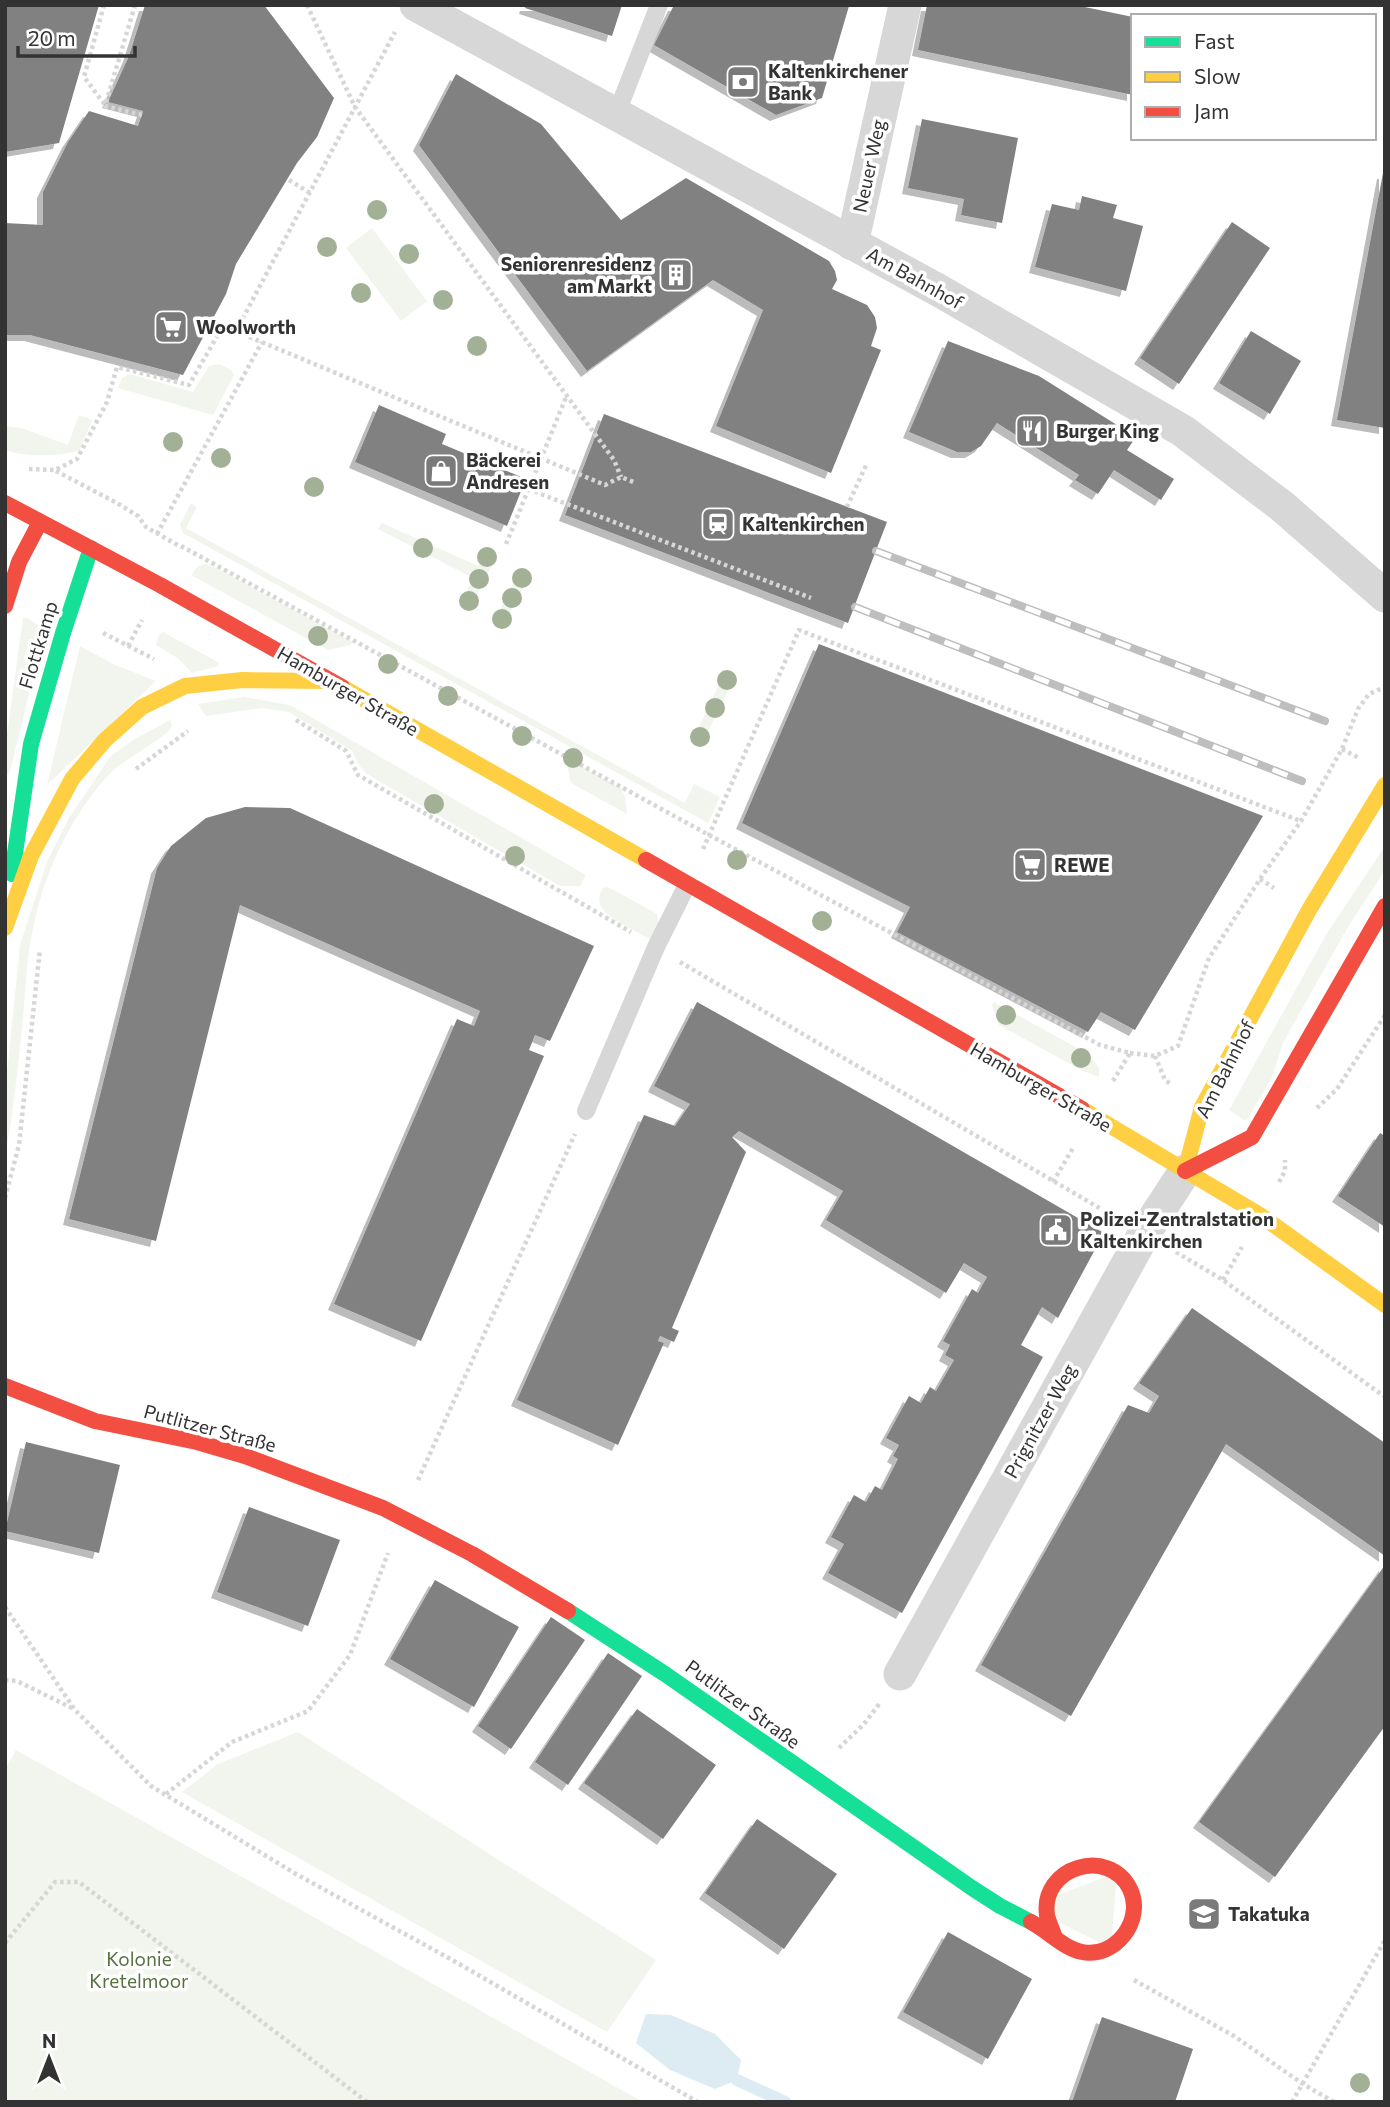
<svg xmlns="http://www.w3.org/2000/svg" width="1390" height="2107" font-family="Commissioner,sans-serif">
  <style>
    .green { fill: #f1f5ed }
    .water { fill: #ddebf3 }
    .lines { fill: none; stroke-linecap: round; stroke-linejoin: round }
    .stream { stroke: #ddebf3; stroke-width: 12 }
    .building { fill: #818181; filter: url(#shadow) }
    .path { stroke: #d6d6d6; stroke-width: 4.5; stroke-dasharray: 3.5 3.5; stroke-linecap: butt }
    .lane { stroke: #d7d7d7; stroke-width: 18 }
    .street { stroke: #d7d7d7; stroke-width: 33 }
    .fast { stroke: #16e098; stroke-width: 16 }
    .slow { stroke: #ffcf43; stroke-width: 16 }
    .jam { stroke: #f24e42; stroke-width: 16 }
    .rail-casing { stroke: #bebebe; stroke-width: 8 }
    .rail { stroke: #fff; stroke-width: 5; stroke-dasharray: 16; stroke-linecap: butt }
    .tree { fill: #a2b095 }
    .labels { text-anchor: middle; stroke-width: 7; stroke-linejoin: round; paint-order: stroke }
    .poi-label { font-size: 19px; font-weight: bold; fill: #333; stroke: #fff; text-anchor: start }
    .street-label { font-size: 19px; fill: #333; stroke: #fff }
    .park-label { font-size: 19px; fill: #56703f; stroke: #fff }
  </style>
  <defs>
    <filter id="shadow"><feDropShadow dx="-6" dy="6" stdDeviation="0" flood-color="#0004"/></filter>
  </defs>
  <rect width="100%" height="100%" fill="#fff"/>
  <!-- green -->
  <path class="green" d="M372 228 427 301 401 321 346 248Z
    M219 364 231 370 234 375 213 415 118 388 122 378 130 374 193 392 209 366Z
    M79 415 92 420 80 450C61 457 23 457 5 450V426L21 428 68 445Z
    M191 503 197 507 186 528 685 803 694 784 720 797 708 823 183 533 180 525Z
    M382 523 478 566 486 551 497 555 470 609 460 605 473 578 378 529Z
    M206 564 216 568 353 642 350 645 328 650 191 575 198 566Z
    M520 569 530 574 503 627 494 623Z
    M23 618H27L45 629 10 771 7 775 5 749Z
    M163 632 214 660 219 663 218 666 192 673 179 659 156 645 158 637Z
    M80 646 113 664 156 681 47 785Z
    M723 675 733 680 703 742 694 738Z
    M244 697 290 705 586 875 580 886H560L367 774 358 764 352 751 289 712 262 708 206 716 198 704Z
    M170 720 172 725 170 730C149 749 121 759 103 781 68 822 43 876 33 929 26 959 26 988 23 1019 18 1064 14 1111 5 1156V1093L20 945 47 862 69 818 110 757 133 740Z
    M569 759 621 788 625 797 627 814 571 783 567 764Z
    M1385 846V870L1345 932 1283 1043 1271 1080 1246 1121 1229 1110 1327 933Z
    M608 887 657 914 659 927 652 940C639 932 604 918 600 904 598 898 600 893 603 888Z
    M994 1002 1088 1054 1099 1068V1077L1083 1071 999 1025 992 1006Z
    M298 1732 656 1960 607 2032 182 1792 218 1764Z
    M16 1750 643 2102H5V1770Z
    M1117 1873 1111 1948 1046 1916V1899Z"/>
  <!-- water -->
  <path class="water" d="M646 2014 671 2015 715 2034 741 2060 737 2080 715 2089 670 2070 636 2043Z"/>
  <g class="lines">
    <!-- stream -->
    <path class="stream" d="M737 2080 785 2102"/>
  </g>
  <!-- building -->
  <path class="building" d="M5 5H99L59 143 5 152Z
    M145 5H264L334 98 317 137 297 163 236 264 226 294 183 375 30 335H5V223L43 225V192L68 142 89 111 138 126 143 111 108 102 129 56Z
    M526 5H622L612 36 525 8Z
    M674 5 849 6 822 98 776 115 654 45Z
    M927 5H1075L1133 17V95L918 50Z
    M456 74 541 124 621 220 686 178 829 261 835 271 837 280 832 289 867 305 875 317 877 328 871 346 881 350 831 473 716 426 763 310 713 280 587 371 419 145Z
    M922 119 1018 138 1002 223 961 215 964 199 908 188Z
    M1383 173H1385V428L1337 420Z
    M1082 196 1117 205 1113 218 1143 226 1126 291 1035 267 1052 204 1079 210Z
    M1232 222 1270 248 1179 384 1140 358Z
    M1251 331 1301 361 1270 414 1219 383Z
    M948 341 1039 376 1136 437 1127 450 1174 479 1161 500 1114 470 1098 494 1075 480 1079 475 997 423 981 446 971 452H957L909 432Z
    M379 405 446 434 442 444 526 479 507 526 355 462Z
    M604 414 887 522 848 623 565 515Z
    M819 644 1263 816 1135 1030 1101 1012 1088 1032 897 932 910 907 742 823Z
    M245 807 290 808 594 946 550 1041 535 1035 529 1050 544 1056 421 1341 334 1304 457 1019 474 1026 480 1011 240 905 156 1241 69 1219 157 868 171 846 206 818Z
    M697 1002 887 1108 1104 1233 1058 1318 1042 1307 1021 1345 1043 1357 902 1613 828 1573 844 1544 831 1537 854 1495 866 1502 875 1486 882 1490 898 1459 893 1456 899 1445 886 1438 909 1396 921 1403 930 1387 936 1391 954 1360 945 1355 950 1345 943 1341 972 1289 978 1293 987 1277 964 1263 946 1293 826 1220 843 1191 739 1131 732 1137 746 1152 672 1328 679 1331 674 1342 660 1336 658 1341 664 1343 618 1445 517 1400 644 1115 675 1126 690 1104 654 1086Z
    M1380 1133 1385 1136V1227L1338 1196Z
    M1192 1308 1385 1443V1556L1226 1444 1071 1716 981 1665 1128 1405 1149 1413 1159 1396 1139 1383Z
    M26 1442 120 1465 99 1553 5 1531Z
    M249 1507 340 1540 308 1626 217 1592Z
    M1385 1565V1726L1275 1877 1199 1822Z
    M435 1580 519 1627 474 1707 390 1659Z
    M551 1617 585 1640 511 1749 478 1726Z
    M608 1653 642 1676 568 1785 535 1762Z
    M637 1709 716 1765 663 1839 584 1783Z
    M757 1819 837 1874 784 1949 705 1893Z
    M948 1932 1032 1979 988 2059 903 2012Z
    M1102 2017 1193 2049 1175 2102H1072Z"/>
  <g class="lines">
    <!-- path -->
    <path class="path" d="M104 5 84 77 105 105
      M135 5 105 106 142 115
      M307 5 355 107 614 460 621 477
      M289 180 310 193
      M236 331 395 32
      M29 469 55 470 77 459 107 402 117 367 189 385 223 326 605 485 621 477 636 483
      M56 471 117 503 138 516 146 527 181 547
      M528 489 811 598
      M847 507 867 463
      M157 534 262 342
      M506 544 567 395
      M181 546 709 835 1100 1045 1130 1053 1113 1081
      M103 633 154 659
      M128 646 142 620
      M296 720 346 751 358 775 631 932
      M1342 749 1359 758
      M136 769 188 731
      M703 849 799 630 1301 821
      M1260 879 1274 888
      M680 962 1113 1216
      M1130 1053 1155 1056 1178 1046 1209 958 1260 879 1301 821 1342 749 1358 709 1369 694 1385 687
      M1155 1056 1165 1080 1172 1085
      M1317 1108 1337 1089 1385 1015
      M1053 1182 1073 1148
      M1279 1182 1285 1171V1160
      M5 1198 19 1145 40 949
      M1176 1252 1223 1280 1385 1397
      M1223 1280 1242 1247
      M418 1480 575 1134
      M5 1607 75 1710 151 1786 296 1874 454 1961 698 2102
      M5 1680 17 1681 74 1709
      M839 1748 864 1724 880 1703
      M166 1794 232 1742 308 1711 350 1655 388 1553
      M5 1943 55 1882H79L367 2102
      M1134 1980 1234 2036 1303 2084 1334 2102
      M1292 2102 1385 1940"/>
    <!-- lane -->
    <path class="lane" d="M616 115 659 5
      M586 1111 656 947 687 885"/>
    <!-- street -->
    <path class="street" d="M416 5 938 290 1183 431 1283 507 1385 596
      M852 244 905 5
      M900 1674 1144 1234 1185 1171"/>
    <!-- fast -->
    <path class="fast" d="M12 874 31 744 63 633 91 548
      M568 1611 665 1674 972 1888 1000 1906 1031 1922"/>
    <!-- slow -->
    <path class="slow" d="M342 687 646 860
      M5 928 31 856 72 779 105 740 142 707 185 686 242 680 329 681
      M1082 1109 1260 1215 1385 1305
      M1185 1171 1202 1107 1309 910 1385 785"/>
    <!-- jam -->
    <path class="jam" d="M5 503 160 585 342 687
      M5 606 19 562 40 522
      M646 860 1082 1109
      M1185 1171 1252 1137 1385 906
      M5 1386 95 1421 197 1442 245 1456 383 1508 472 1554 568 1611
      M1031 1922C1048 1931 1063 1948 1082 1952 1115 1959 1145 1920 1130 1889 1109 1846 1040 1867 1047 1915 1048 1921 1052 1929 1054 1935"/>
    <defs>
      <path id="rail" d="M876 551 1325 721
        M855 607 1302 781"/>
    </defs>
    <!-- rail casing -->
    <use href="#rail" class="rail-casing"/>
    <!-- rail -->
    <use href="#rail" class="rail"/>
  </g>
  <!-- trees -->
  <g class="tree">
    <circle cx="377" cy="210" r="10"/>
    <circle cx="327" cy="247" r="10"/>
    <circle cx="409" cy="254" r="10"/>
    <circle cx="361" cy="293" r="10"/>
    <circle cx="443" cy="300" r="10"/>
    <circle cx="477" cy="346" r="10"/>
    <circle cx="173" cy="442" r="10"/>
    <circle cx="221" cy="458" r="10"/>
    <circle cx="314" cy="487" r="10"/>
    <circle cx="423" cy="548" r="10"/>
    <circle cx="487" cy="557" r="10"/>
    <circle cx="522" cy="578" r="10"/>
    <circle cx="479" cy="579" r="10"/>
    <circle cx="512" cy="598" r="10"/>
    <circle cx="469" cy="601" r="10"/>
    <circle cx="502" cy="619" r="10"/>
    <circle cx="318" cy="636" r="10"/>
    <circle cx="388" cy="664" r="10"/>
    <circle cx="727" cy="680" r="10"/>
    <circle cx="448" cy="696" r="10"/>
    <circle cx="715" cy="708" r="10"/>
    <circle cx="522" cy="736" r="10"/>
    <circle cx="700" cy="737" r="10"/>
    <circle cx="573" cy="758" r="10"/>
    <circle cx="434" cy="804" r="10"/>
    <circle cx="515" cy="856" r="10"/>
    <circle cx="737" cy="860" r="10"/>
    <circle cx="822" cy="921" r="10"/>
    <circle cx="1006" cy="1015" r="10"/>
    <circle cx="1081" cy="1058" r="10"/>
    <circle cx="1360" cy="2083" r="10"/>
  </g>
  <!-- icons -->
  <defs>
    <symbol id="bank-square" viewBox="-11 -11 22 22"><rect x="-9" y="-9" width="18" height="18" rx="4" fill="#7a7a7a" stroke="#fff"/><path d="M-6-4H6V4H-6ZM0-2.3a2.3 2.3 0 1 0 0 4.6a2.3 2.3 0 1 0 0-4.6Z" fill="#fff"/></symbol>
    <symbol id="building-square" viewBox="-11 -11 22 22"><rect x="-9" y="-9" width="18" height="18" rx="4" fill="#7a7a7a" stroke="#fff"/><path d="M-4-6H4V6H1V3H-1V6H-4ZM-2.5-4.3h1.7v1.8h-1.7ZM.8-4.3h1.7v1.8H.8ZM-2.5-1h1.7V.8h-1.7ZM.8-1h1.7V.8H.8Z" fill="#fff"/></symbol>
    <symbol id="supermarket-square" viewBox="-11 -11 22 22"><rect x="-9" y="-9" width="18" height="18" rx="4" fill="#7a7a7a" stroke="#fff"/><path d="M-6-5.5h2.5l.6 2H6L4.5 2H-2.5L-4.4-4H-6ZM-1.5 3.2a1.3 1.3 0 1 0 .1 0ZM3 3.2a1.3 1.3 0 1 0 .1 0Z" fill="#fff"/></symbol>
    <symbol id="restaurant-square" viewBox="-11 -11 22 22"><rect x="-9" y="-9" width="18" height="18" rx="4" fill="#7a7a7a" stroke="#fff"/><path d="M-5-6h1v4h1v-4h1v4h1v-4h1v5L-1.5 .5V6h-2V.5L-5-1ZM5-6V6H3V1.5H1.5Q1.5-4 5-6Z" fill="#fff"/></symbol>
    <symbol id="shop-square" viewBox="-11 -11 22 22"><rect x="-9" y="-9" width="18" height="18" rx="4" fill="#7a7a7a" stroke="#fff"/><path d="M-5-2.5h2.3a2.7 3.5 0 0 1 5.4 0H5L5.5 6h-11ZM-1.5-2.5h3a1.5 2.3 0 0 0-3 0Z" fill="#fff"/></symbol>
    <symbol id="station-square" viewBox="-11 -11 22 22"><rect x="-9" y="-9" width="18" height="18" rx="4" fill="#7a7a7a" stroke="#fff"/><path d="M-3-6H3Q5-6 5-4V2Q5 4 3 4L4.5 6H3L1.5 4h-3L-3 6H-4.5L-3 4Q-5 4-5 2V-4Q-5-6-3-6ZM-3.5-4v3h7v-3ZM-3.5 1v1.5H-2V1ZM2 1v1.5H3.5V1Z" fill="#fff"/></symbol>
    <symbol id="civic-square" viewBox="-11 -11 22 22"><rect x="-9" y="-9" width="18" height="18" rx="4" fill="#7a7a7a" stroke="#fff"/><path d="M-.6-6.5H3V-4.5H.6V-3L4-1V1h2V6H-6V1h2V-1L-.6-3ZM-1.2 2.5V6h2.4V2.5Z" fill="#fff"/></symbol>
    <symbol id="school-square" viewBox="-11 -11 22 22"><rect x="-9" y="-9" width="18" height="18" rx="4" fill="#7a7a7a" stroke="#fff"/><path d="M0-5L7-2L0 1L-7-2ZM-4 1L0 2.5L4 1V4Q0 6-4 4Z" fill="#fff"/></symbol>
  </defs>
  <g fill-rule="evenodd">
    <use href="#bank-square" x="724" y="63" width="38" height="38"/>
    <use href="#building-square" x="657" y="256" width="38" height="38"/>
    <use href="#supermarket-square" x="152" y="308" width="38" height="38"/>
    <use href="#restaurant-square" x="1013" y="412" width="38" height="38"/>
    <use href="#shop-square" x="422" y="452" width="38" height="38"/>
    <use href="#station-square" x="699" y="505" width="38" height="38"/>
    <use href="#supermarket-square" x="1011" y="846" width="38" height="38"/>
    <use href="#civic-square" x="1037" y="1211" width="38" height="38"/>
    <use href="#school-square" x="1185" y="1895" width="38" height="38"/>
  </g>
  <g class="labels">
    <!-- poi labels -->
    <g class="poi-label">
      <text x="768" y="78">Kaltenkirchener<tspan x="768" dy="22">Bank</tspan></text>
      <text x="652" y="271" text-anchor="end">Seniorenresidenz<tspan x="652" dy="22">am Markt</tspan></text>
      <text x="196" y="334">Woolworth</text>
      <text x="1056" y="438">Burger King</text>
      <text x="466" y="467">Bäckerei<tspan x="466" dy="22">Andresen</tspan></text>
      <text x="742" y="531">Kaltenkirchen</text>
      <text x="1054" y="872">REWE</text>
      <text x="1080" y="1226">Polizei-Zentralstation<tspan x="1080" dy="22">Kaltenkirchen</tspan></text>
      <text x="1228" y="1921">Takatuka</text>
    </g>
    <!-- street labels -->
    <g class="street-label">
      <text transform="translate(869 166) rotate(-78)" y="7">Neuer Weg</text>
      <text transform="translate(915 278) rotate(29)" y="7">Am Bahnhof</text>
      <text transform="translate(38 645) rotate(-73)" y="7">Flottkamp</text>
      <text transform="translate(348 691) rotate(30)" y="7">Hamburger Straße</text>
      <text transform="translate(1225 1069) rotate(-63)" y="7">Am Bahnhof</text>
      <text transform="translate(1041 1087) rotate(30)" y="7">Hamburger Straße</text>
      <text transform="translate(1040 1421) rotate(-61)" y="7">Prignitzer Weg</text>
      <text transform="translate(210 1428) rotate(15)" y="7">Putlitzer Straße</text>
      <text transform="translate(743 1704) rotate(36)" y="7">Putlitzer Straße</text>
    </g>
    <!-- park labels -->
    <g class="park-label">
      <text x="139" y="1966">Kolonie<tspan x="139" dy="22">Kretelmoor</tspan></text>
    </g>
  </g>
  <!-- border -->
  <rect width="1390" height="2107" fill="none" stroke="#333333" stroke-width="14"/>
  <!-- legend -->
  <rect x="1131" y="14" width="245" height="126" fill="#ffffff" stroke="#adadad" stroke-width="2"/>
  <rect x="1145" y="37" width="35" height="10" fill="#16e098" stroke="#adadad" stroke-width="2"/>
  <text x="1194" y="49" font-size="21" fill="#333333">Fast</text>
  <rect x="1145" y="72" width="35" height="10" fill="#ffcf43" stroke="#adadad" stroke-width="2"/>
  <text x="1194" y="84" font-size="21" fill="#333333">Slow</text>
  <rect x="1145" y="107" width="35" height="10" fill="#f24e42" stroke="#adadad" stroke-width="2"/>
  <text x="1194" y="119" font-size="21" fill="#333333">Jam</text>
  <!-- north arrow -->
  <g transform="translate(49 2058)" stroke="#ffffff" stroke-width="5" paint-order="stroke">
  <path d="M0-5L12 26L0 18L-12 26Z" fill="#333333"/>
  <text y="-10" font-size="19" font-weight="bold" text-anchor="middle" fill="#333333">N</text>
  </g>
  <!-- scale -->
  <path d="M18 46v10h117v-10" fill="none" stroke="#333333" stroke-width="3.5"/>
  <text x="28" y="46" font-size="21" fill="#333333" stroke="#ffffff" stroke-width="5" paint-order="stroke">20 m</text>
</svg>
